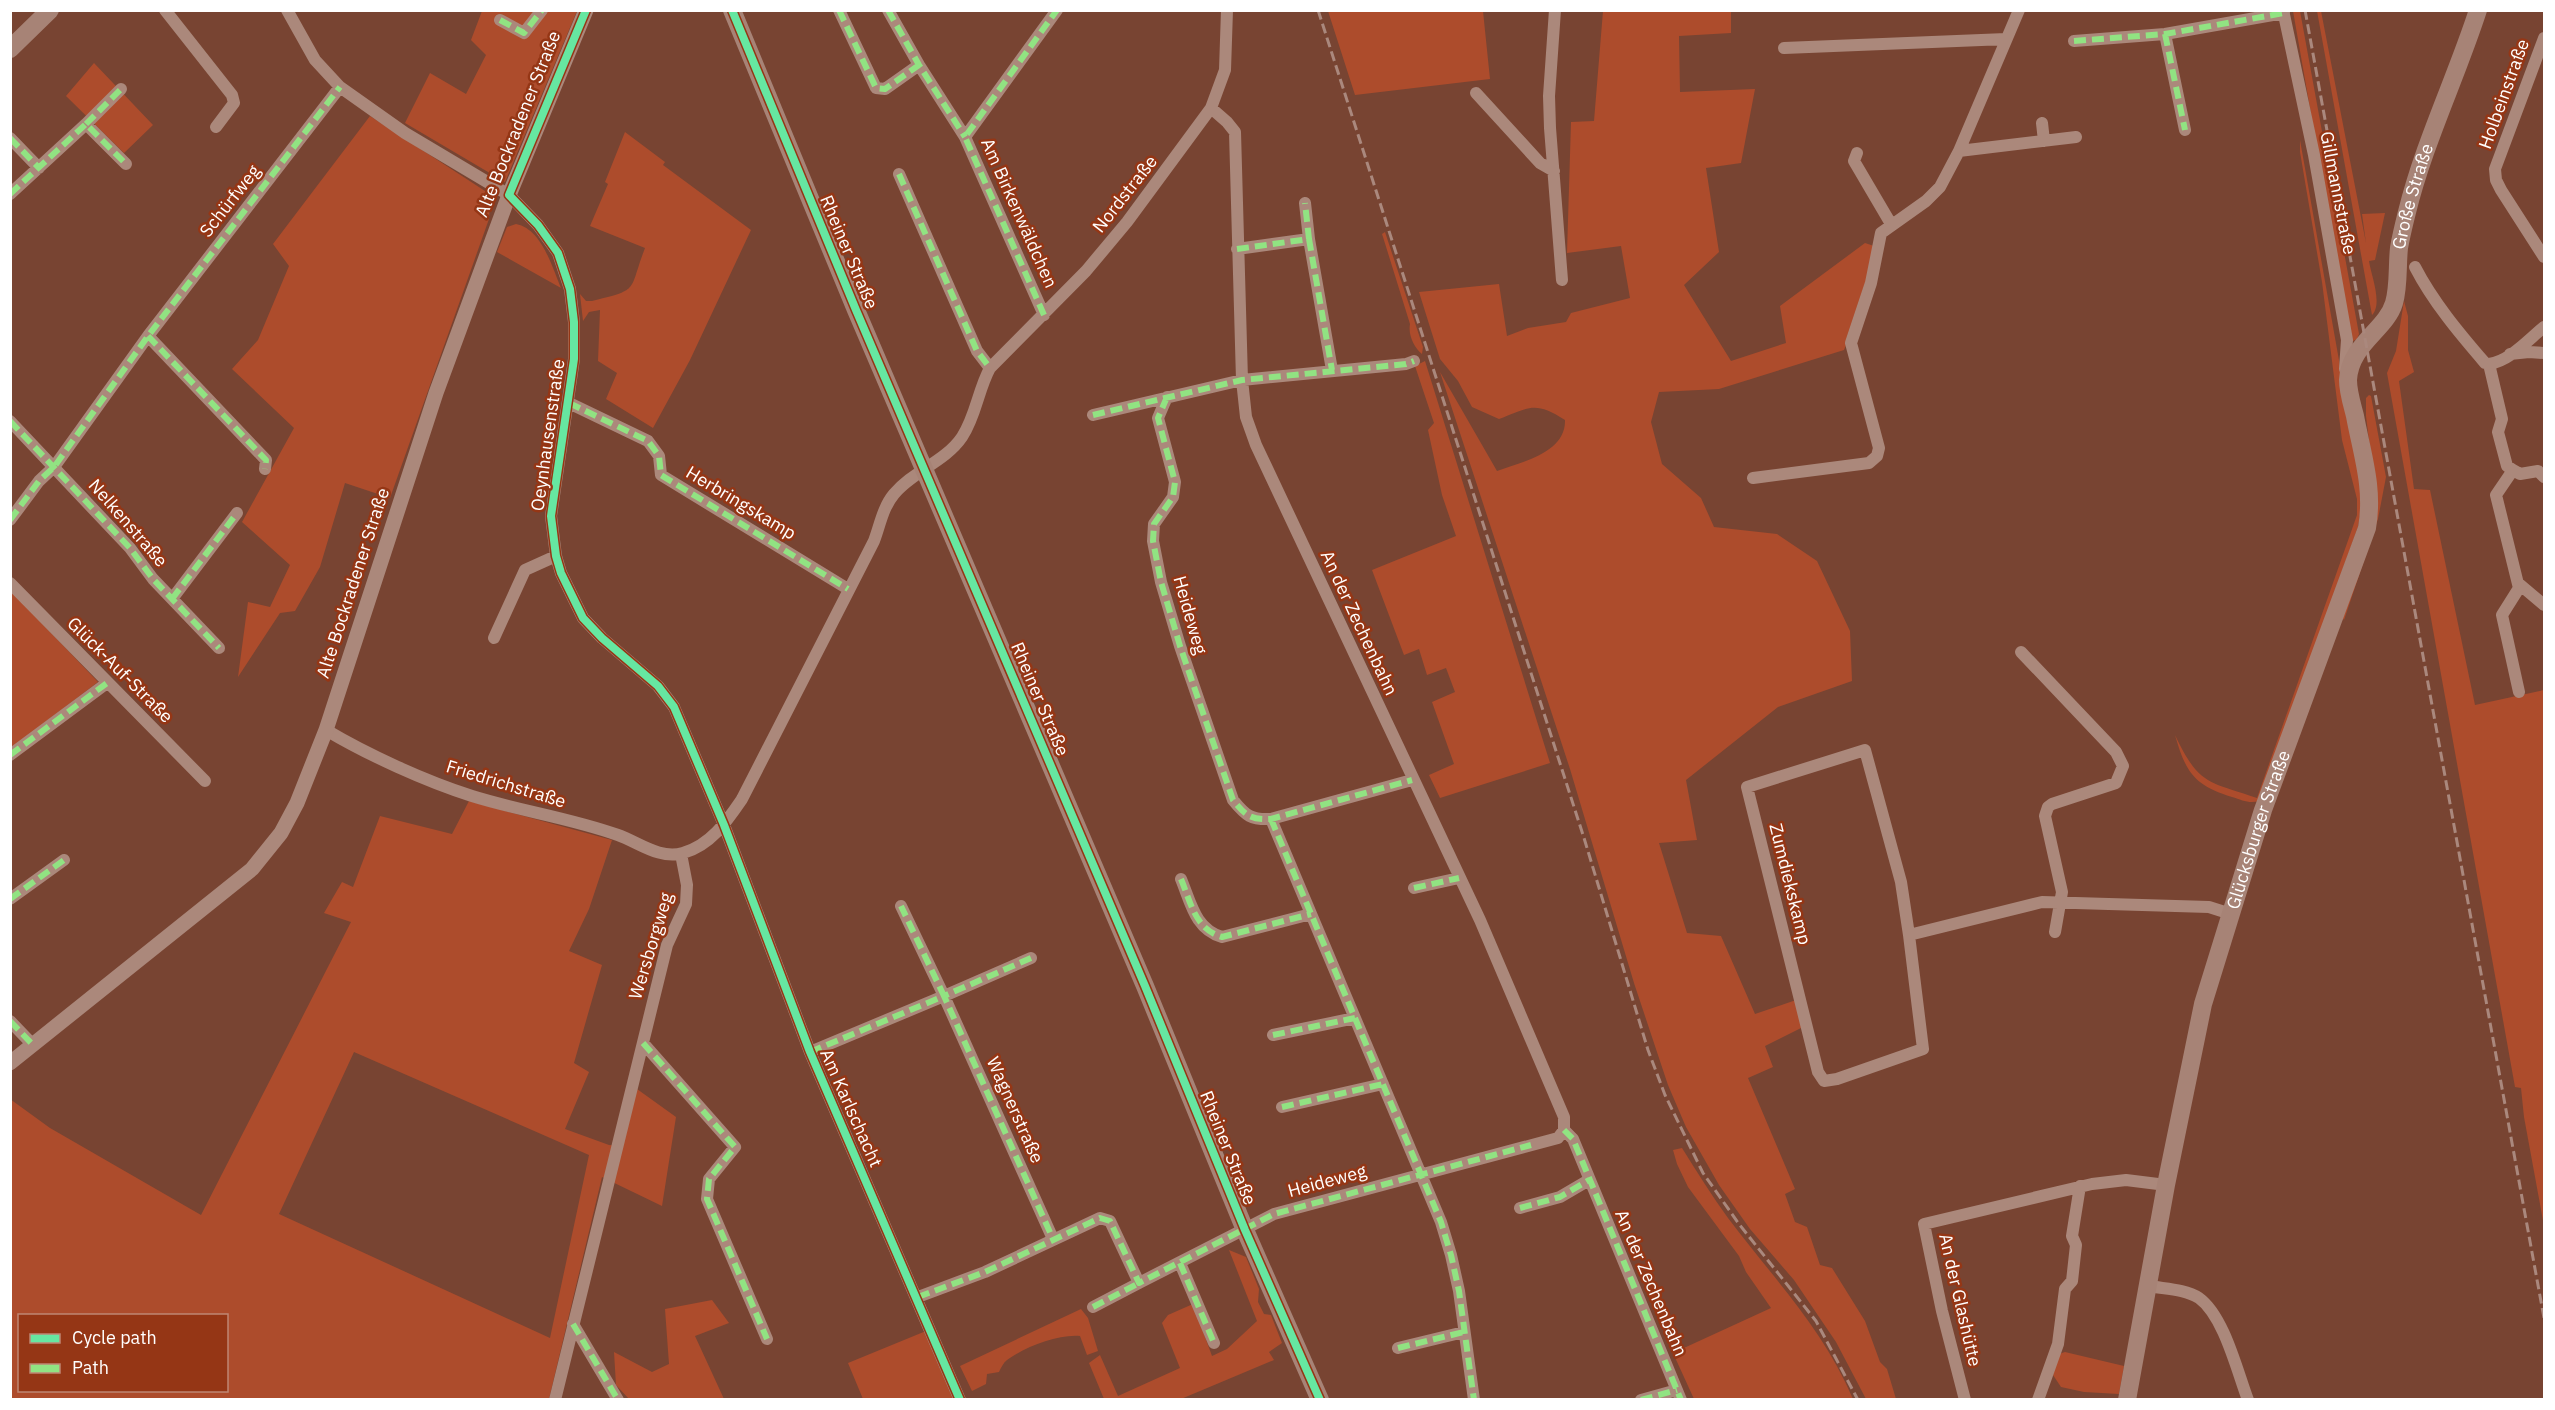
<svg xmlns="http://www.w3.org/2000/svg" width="2555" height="1410" font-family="'IBM Plex Sans',sans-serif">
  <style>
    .green { fill: #ad4c2c; fill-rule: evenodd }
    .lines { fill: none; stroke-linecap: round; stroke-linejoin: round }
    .minor { stroke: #ab887b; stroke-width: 12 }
    .tertiary { stroke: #ab887b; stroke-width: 15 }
    .secondary { stroke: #a78376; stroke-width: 18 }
    .rail { stroke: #aa887d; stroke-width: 3; stroke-dasharray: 10 4.5; stroke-linecap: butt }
    .quiet { stroke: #91e382; stroke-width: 6; stroke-dasharray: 12 6; stroke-linecap: butt }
    .cycleway-casing { stroke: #953615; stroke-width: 11 }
    .cycleway { stroke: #66e7a1; stroke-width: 8 }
    .labels { text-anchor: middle; stroke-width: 5; stroke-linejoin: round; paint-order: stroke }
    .street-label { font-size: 18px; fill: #fff; stroke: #953615 }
  </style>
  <rect width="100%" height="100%" fill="#784432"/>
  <!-- green -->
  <path class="green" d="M519 10 577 11 505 182 405 123 430 73 466 94 486 55 471 40 482 11Z
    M1328 11H1483L1490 79 1355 95Z
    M1603 11H1731V33L1679 36 1680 92 1755 89 1741 163 1706 168 1719 252 1684 285 1731 361 1786 343 1780 306 1865 243 1877 247 1856 321 1844 350 1719 389 1659 392 1651 422 1662 464 1701 498 1714 527 1777 534 1817 561 1850 631 1852 681 1778 707 1686 780 1697 840 1659 843 1687 933 1721 936 1755 1014 1796 1000 1803 1027 1765 1046 1773 1067 1748 1078 1795 1189 1785 1194 1795 1222 1807 1227 1820 1265 1832 1268 1865 1321 1880 1362 1887 1369 1896 1399H1866L1836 1342 1794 1280 1750 1229 1719 1185 1686 1127 1668 1085 1634 983 1570 769 1440 372 1497 471C1522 462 1566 453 1565 420 1535 401 1530 407 1499 419L1472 407 1458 381 1440 359 1419 292 1499 284 1507 336 1528 328 1566 322 1571 313 1630 298 1621 246 1567 253 1571 122 1594 121Z
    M2293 11H2300L2359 334 2357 339 2351 342Z
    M2317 11H2321L2366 243 2362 214 2385 213 2375 260 2369 261C2371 275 2383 304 2372 315Z
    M94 63 153 125 124 153 66 96Z
    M370 116 485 191 490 201 489 219 390 498 345 483 320 567 295 611 280 613 238 677 248 602 270 607 290 565 242 522 294 428 232 369 258 340 289 266 273 244Z
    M625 132 665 162 663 165 751 230 690 360 653 428 606 399 617 373 598 361 600 310 589 312 583 321 580 294 586 301H592C641 289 628 292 645 248L590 226 608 184 605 182Z
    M2300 140 2363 496 2358 527 2259 801C2249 804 2242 800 2232 797 2194 785 2186 773 2175 735 2199 785 2207 781 2257 798L2357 515V499L2342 440 2322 282 2300 152Z
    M516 224C542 229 552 267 561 288L497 252 507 227Z
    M1385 232 1423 347 1422 354C1414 347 1408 335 1410 324L1383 237 1382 234Z
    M2404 301 2408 316V350L2414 372 2399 381 2414 489 2430 490 2475 705 2544 690V1226L2524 1117 2521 1088 2515 1087 2387 373 2396 351Z
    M1425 361 1550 763 1440 798 1429 775 1454 764 1432 702 1455 692 1446 668 1427 675 1419 649 1404 655 1372 570 1456 536 1442 495 1428 430 1434 423 1415 366Z
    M2369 395 2371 396 2386 477 2378 519 2344 620 2342 617 2372 465 2366 416V398Z
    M11 591 98 682 11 748Z
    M469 801 612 840 589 909 569 951 602 965 574 1063 589 1072 565 1129 609 1145 623 1146 637 1089 676 1117 662 1206 602 1177 549 1399 11 1400 10 1099 50 1128 201 1215 351 922 324 913 342 882 353 887 380 816 452 834ZM354 1052 589 1155 550 1338 279 1214ZM20 1316H226V1390H20Z
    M1682 1148C1697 1172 1712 1196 1728 1218 1773 1278 1823 1328 1853 1399H1694L1673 1353 1771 1308 1746 1272 1739 1256 1688 1187 1677 1164 1673 1150Z
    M1229 1250 1246 1257 1259 1289 1258 1302 1264 1314 1271 1315 1282 1343 1269 1352 1274 1360 1181 1399H1104L1089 1363 1100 1355 1118 1396 1180 1368 1162 1323 1168 1315 1193 1304 1212 1356 1227 1349 1257 1321Z
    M712 1300 729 1323 695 1336 724 1399H629L616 1385 614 1352 652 1372 669 1364 665 1309Z
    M1081 1309 1088 1318 1098 1351 1087 1355 1080 1336C1058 1334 1025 1347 1007 1360 1003 1363 1001 1368 999 1372L987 1374 986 1384 972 1391 960 1366Z
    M926 1331 954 1399H863L848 1363Z
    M2065 1352 2124 1366 2119 1394 2084 1392 2061 1387 2053 1375 2059 1354Z"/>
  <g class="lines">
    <!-- minor -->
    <path class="minor" d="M165 10 232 95 234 103 216 127
      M287 10 315 60 340 87 405 133 509 195 538 225 558 253 570 289 574 322V359L551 516 556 556 561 573 583 618 602 638 658 686 674 707 724 825 810 1052 960 1400
      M839 10 876 88 885 89 919 65
      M888 10 919 65 965 137
      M1555 10 1549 96 1550 128 1562 280
      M2283 10 2314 155 2347 340 2345 369
      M500 20 524 33 542 10
      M2165 34 2185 130
      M2544 38 2495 169 2496 180 2501 190 2544 257
      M2074 41 2165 34 2284 13
      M1784 48 2006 39
      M1476 93 1540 163 1554 171
      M2042 123 2044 141
      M86 124 121 89
      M10 138 39 168
      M1959 151 2076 137
      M1857 153 1854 161 1891 224
      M899 174 977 351 990 368
      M10 194 86 124 126 164
      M1309 239 1332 370
      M1237 249 1309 239 1305 203
      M2415 267C2433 302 2460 334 2485 363L2489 364 2502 419 2498 432 2507 466 2513 470 2496 495 2519 588 2502 615 2519 692
      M1044 315 965 137 1057 10
      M148 336 266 460 265 469
      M2510 354 2529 352 2544 353
      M2489 364C2510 361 2529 339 2544 327
      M1167 397 1158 418 1175 482 1173 497 1154 524 1153 541 1161 582 1180 646 1233 800C1246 816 1251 820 1271 819L1412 780
      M569 403 648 441 659 456 661 475 848 589
      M1093 415 1242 380 1406 364 1414 361
      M10 421 130 548 153 579 219 648
      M2513 470 2520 474 2538 471 2544 477
      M1753 478 1869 463 1877 456 1879 448 1851 343 1871 283 1881 233 1926 201 1940 187 1959 151 2019 10
      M10 520 39 481 54 467 148 336 340 87
      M10 583 205 781
      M2518 583 2544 605
      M172 599 237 513
      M494 638 525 570 556 556
      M2021 652 2116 752 2123 766 2116 783 2052 804 2048 807 2045 816 2062 892 2055 932
      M326 730C368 755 425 781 472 796 520 811 571 818 618 835 638 842 660 860 683 853 711 845 727 821 742 799L874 541C880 525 883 507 894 494 913 471 945 462 962 437 976 416 978 390 990 368L1086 271 1127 222 1211 108 1225 70 1227 10
      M10 755 107 683
      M1271 819 1441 1222 1451 1255 1459 1291 1474 1400
      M1181 879C1191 903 1195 929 1222 937L1311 914
      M1414 888 1459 878
      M10 899 64 860
      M1909 935 1923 1049 1837 1079 1824 1081 1818 1072 1747 787 1865 750 1901 882 1909 935 2042 902 2209 907 2231 914
      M1031 958 944 996 1053 1239
      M10 1021 33 1045
      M1273 1035 1355 1018
      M643 1043 735 1147 709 1179 707 1199 767 1339
      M810 1052 944 996 901 906
      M1282 1107 1383 1084
      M1564 1130 1573 1139 1681 1400
      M1520 1208 1560 1197 1589 1180
      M1180 1263 1214 1343
      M2149 1286C2165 1289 2185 1289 2199 1298 2224 1316 2237 1371 2248 1400
      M918 1297 985 1272 1100 1218 1110 1221 1139 1283 1274 1214 1558 1138 1564 1130V1117L1480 920 1256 445 1246 417 1242 380 1235 132 1227 122 1211 108
      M1093 1307 1139 1283
      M573 1324 618 1400
      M1398 1348 1464 1332
      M555 1400 667 945 686 904 687 885 681 854
      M1641 1400 1677 1390
      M1965 1400 1942 1311 1924 1224 2092 1184 2126 1180 2166 1185
      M2038 1400 2058 1344 2065 1289 2072 1281 2076 1245 2072 1236 2080 1186"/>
    <!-- tertiary -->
    <path class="tertiary" d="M10 1063 252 869 281 833 297 803 326 730 436 393 509 195 586 10"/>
    <!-- secondary -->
    <g class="secondary">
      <path d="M732 10 856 310 1145 986 1245 1230 1320 1400"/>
      <path d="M10 49 50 10"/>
      <path id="s1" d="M2127 1400 2166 1185 2203 1004 2263 810 2367 528C2374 488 2362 454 2355 416 2352 404 2348 392 2348 380 2350 344 2386 330 2394 303 2399 286 2397 266 2399 248 2401 236 2404 224 2407 212 2424 143 2456 78 2478 10"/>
    </g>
    <!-- rail -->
    <path class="rail" d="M1318 10 1584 838 1648 1050 1665 1095 1703 1173 1739 1224 1816 1321 1858 1400
      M2305 10 2544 1318"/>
    <!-- quiet -->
    <path class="quiet" d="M839 10 876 88 885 89 919 65
      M888 10 919 65 965 137
      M500 20 524 33 542 10
      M2165 34 2185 130
      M2074 41 2165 34 2284 13
      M86 124 121 89
      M10 138 39 168
      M899 174 977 351 990 368
      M10 194 86 124 126 164
      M1309 239 1332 370
      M1237 249 1309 239 1305 203
      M1044 315 965 137 1057 10
      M148 336 266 460 265 469
      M1167 397 1158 418 1175 482 1173 497 1154 524 1153 541 1161 582 1180 646 1233 800C1246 816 1251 820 1271 819L1412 780
      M569 403 648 441 659 456 661 475 848 589
      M1093 415 1242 380 1406 364 1414 361
      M10 421 130 548 153 579 219 648
      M10 520 39 481 54 467 148 336 340 87
      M172 599 237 513
      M10 755 107 683
      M1271 819 1441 1222 1451 1255 1459 1291 1474 1400
      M1181 879C1191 903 1195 929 1222 937L1311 914
      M1414 888 1459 878
      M10 899 64 860
      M1031 958 944 996 1053 1239
      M10 1021 33 1045
      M1273 1035 1355 1018
      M643 1043 735 1147 709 1179 707 1199 767 1339
      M810 1052 944 996 901 906
      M1282 1107 1383 1084
      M1564 1130 1573 1139 1681 1400
      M1520 1208 1560 1197 1589 1180
      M1180 1263 1214 1343
      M918 1297 985 1272 1100 1218 1110 1221 1139 1283 1274 1214 1531 1145
      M1093 1307 1139 1283
      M573 1324 618 1400
      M1398 1348 1464 1332
      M1641 1400 1677 1390"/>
    <defs>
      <path id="cycleway" d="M586 10 509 195 538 225 558 253 570 289 574 322V359L551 516 556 556 561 573 583 618 602 638 658 686 674 707 724 825 810 1052 960 1400
        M732 10 856 310 1145 986 1245 1230 1320 1400"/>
    </defs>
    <!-- cycleway casing -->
    <use href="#cycleway" class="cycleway-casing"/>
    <!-- cycleway -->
    <use href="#cycleway" class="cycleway"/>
  </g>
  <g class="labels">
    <!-- street labels -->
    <g class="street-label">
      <text transform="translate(2504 94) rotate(-70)" y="6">Holbeinstraße</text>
      <text transform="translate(518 124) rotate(-68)" y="6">Alte Bockradener Straße</text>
      <text transform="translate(2338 193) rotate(79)" y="6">Gillmannstraße</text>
      <text transform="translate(1125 194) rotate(-52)" y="6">Nordstraße</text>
      <text dy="6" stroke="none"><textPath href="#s1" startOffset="1257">Große Straße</textPath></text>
      <text transform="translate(230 201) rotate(-52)" y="6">Schürfweg</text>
      <text transform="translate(1019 213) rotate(66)" y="6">Am Birkenwäldchen</text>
      <text transform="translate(849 252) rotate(67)" y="6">Rheiner Straße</text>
      <text transform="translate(548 435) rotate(-82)" y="6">Oeynhausenstraße</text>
      <text transform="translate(741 503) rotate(31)" y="6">Herbringskamp</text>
      <text transform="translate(128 523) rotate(49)" y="6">Nelkenstraße</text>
      <text transform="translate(353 583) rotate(-72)" y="6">Alte Bockradener Straße</text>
      <text transform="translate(1190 615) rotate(74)" y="6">Heideweg</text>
      <text transform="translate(1359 623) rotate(65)" y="6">An der Zechenbahn</text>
      <text transform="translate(120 670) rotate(45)" y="6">Glück-Auf-Straße</text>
      <text transform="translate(1040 699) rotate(67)" y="6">Rheiner Straße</text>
      <text transform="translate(506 784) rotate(17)" y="6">Friedrichstraße</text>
      <text dy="6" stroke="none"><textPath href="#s1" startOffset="586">Glücksburger Straße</textPath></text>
      <text transform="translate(1790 884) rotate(76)" y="6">Zumdiekskamp</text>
      <text transform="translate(651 946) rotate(-73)" y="6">Wersborgweg</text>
      <text transform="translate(851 1108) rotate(66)" y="6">Am Karlschacht</text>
      <text transform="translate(1015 1110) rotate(66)" y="6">Wagnerstraße</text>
      <text transform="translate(1228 1148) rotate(68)" y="6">Rheiner Straße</text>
      <text transform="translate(1327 1181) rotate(-15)" y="6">Heideweg</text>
      <text transform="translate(1651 1283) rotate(67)" y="6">An der Zechenbahn</text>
      <text transform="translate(1960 1300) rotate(77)" y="6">An der Glashütte</text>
    </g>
  </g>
  <!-- border -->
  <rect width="2555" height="1410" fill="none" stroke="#ffffff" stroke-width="24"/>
  <!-- legend -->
  <rect x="18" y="1314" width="210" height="78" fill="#953615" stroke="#bf8673" stroke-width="1.5"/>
  <rect x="30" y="1334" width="30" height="9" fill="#66e7a1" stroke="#bf8673" stroke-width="1.5"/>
  <text x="72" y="1344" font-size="18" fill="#ffffff">Cycle path</text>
  <rect x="30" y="1364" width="30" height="9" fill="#91e382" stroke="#bf8673" stroke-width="1.5"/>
  <text x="72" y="1374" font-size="18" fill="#ffffff">Path</text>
</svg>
